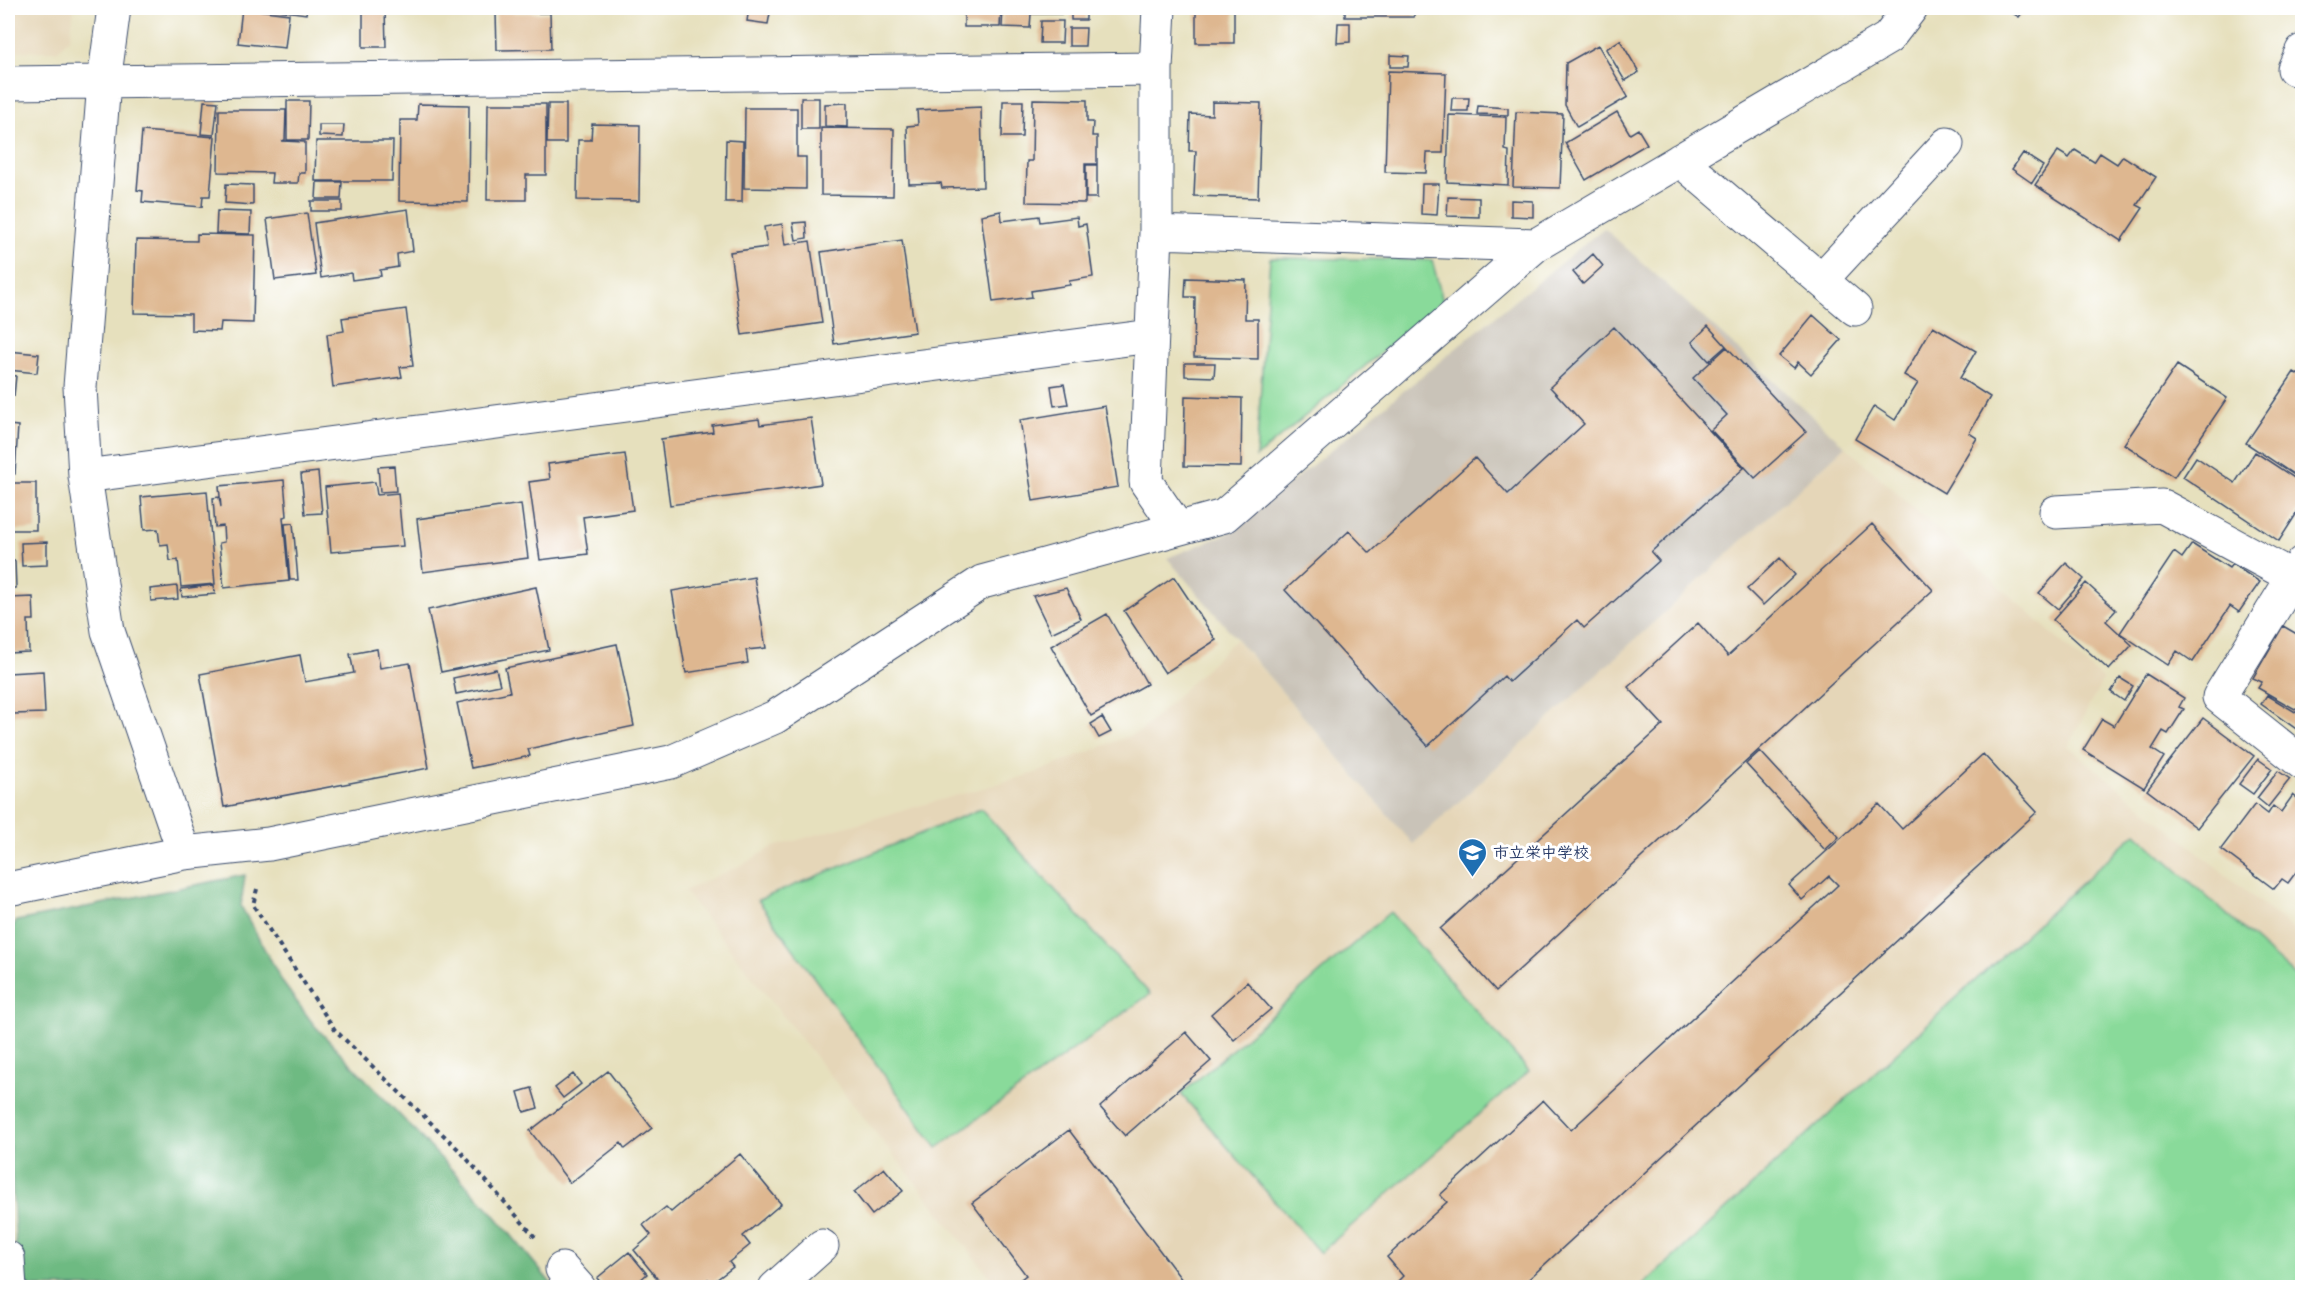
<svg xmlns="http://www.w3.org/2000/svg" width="2310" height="1295" font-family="'Shantell Sans','Klee One',sans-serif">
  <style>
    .built { fill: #e5d6b8 }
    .industrial { fill: #c9c3b8 }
    .green { fill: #89da9a; stroke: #52847c; stroke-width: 1.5 }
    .forest { fill: #6eba82; stroke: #447470; stroke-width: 1.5 }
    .building { fill: #deb790 }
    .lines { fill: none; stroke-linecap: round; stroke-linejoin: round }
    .minor-casing { stroke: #394a6c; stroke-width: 35 }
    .path { stroke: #394a6c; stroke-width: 4; stroke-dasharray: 4.5 4.5; stroke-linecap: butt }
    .minor { stroke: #fff; stroke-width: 33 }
    .labels { text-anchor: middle; stroke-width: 6; stroke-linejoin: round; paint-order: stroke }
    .poi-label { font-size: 16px; font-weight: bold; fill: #1b2f5e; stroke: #fff; text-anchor: start }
  </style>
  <rect width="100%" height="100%" fill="#fff"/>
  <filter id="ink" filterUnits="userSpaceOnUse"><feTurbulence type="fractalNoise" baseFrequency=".0167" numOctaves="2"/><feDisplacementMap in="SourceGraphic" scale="12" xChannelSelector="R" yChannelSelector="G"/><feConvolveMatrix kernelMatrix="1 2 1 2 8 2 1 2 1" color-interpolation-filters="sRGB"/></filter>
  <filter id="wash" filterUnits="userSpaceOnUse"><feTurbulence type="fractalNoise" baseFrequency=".008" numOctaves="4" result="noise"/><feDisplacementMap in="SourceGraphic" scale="24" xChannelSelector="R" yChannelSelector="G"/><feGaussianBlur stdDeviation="1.35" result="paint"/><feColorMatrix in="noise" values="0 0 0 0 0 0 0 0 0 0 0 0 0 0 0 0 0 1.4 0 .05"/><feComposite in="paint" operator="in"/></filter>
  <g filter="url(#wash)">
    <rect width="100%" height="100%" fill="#e6e0bd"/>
    <!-- built -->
    <path class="built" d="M8 8H74L70 38 57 51H8Z
      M1845 446 2103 680 2068 746 2302 937V1287H998L684 891 746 863 773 847 1036 773 1141 731 1236 639 1413 844Z"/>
    <!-- industrial -->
    <path class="industrial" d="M1604 228 1845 446 1413 844 1167 558 1229 533Z"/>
    <!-- green -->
    <path class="green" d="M1270 258 1432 260 1443 301 1256 457Z
      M981 809 1150 994 937 1148 758 900Z
      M2136 833 2302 982V1287H1641Z
      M1390 912 1529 1071 1320 1253 1181 1094Z"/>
    <!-- forest -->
    <path class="forest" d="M245 875 241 906 283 983 314 1025 493 1213 554 1287H22L18 1276 8 1122V932L17 921Z"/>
    <g id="blocks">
      <!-- building -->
      <path class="building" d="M242 8 289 14 285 48 238 43Z
        M263 8H307L306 14Z
        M363 8H385L386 47H363Z
        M749 8H771L768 24 747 21Z
        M964 8H1001L1000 27H964Z
        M1003 8H1061V14H1031L1030 28 1002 27Z
        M1071 8H1086V20H1071Z
        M1196 8H1234V43H1196Z
        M1345 8H1414V17H1345Z
        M1419 8H1456V12H1419Z
        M2004 8H2026L2019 17Z
        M496 13H550L551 49 497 50Z
        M1041 21H1063L1062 43H1040Z
        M1338 23H1350V42L1337 43Z
        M1069 28H1086L1085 46H1069Z
        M1620 40 1639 72 1625 81 1606 49Z
        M1598 45 1628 97 1577 127 1565 105 1566 63Z
        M1390 55 1409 56 1408 67H1390Z
        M1388 71 1446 73 1443 153H1427L1426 173 1385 172Z
        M801 98H819V129H801Z
        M1452 98H1469L1468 111H1451Z
        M1033 99 1087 100V122H1093L1092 136H1097V164H1085V203L1026 202 1027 161H1032Z
        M204 101 218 102 214 135 201 134Z
        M287 101H309L308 140H287Z
        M1003 101H1023L1022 137H1002Z
        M1212 102 1261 103 1258 198 1194 196 1196 151H1189L1190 114 1212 115Z
        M847 103V127L825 126V104Z
        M418 104 469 105 468 202 399 201 400 120H417Z
        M488 104H546V175H526V200H487Z
        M548 104H566V143H547Z
        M1478 106 1508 108V115L1477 114Z
        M981 107 983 187 942 188 941 183 909 184 907 126 918 125 917 110Z
        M745 108H797V157H806V189L744 188Z
        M219 110H286L285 140 282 141 305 142V173H299L298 183H271L272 173 218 172Z
        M1516 112 1563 114 1560 188 1513 187Z
        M1617 112 1630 134 1638 129 1647 144 1586 180 1565 143Z
        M1449 115 1506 117 1505 150 1509 151 1508 185 1447 182Z
        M592 124 640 125 639 201 577 200 578 140H591Z
        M319 125H344L343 137 319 136Z
        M821 128 894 129 893 196 821 195Z
        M142 131 215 137 210 196H203L202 207 142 202 143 191 137 190Z
        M726 140 743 141 742 202H725Z
        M316 141H393L392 181H315Z
        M2075 150 2094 162 2100 153 2117 164 2123 156 2156 177 2137 205 2143 208 2121 241 2035 185 2058 151 2069 158Z
        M2023 153 2043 166 2032 183 2012 169Z
        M1086 165H1097V198H1086Z
        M317 182H342L341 199H316Z
        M226 184 253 185V205L225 203Z
        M1422 184H1439L1437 215 1421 214Z
        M1448 197 1479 198V217L1447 216Z
        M1511 200 1533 201V217L1511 216Z
        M311 201H342V211H311Z
        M408 209 413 251 397 254 398 267 380 270 381 276 352 280 351 273 321 278 314 223Z
        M217 211 251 212 250 234 216 233Z
        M1001 211 1002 221 1039 216 1040 222 1077 217 1078 226 1086 224 1093 277 1069 281 1070 285 1031 291 1032 297 993 302 981 215Z
        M307 213 316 275 275 280 267 219Z
        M806 222 807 238 796 240 793 223Z
        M782 224 785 245 810 241 822 323 742 335 730 252 767 247 764 227Z
        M197 234 255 235 253 323 221 322 220 331 191 330V314L134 313 136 240 197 241Z
        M902 240 915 332 834 344 821 252Z
        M1593 254 1603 266 1583 284 1573 272Z
        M1186 278 1246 280 1245 319H1258V359L1194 357 1195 297H1185Z
        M406 309 413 366 400 367 402 377 333 387 327 334 344 331 342 318Z
        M1813 315 1841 340 1811 374 1798 362 1794 368 1779 356Z
        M1708 326 1726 346 1709 361 1692 342Z
        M1933 326 1976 351 1960 378 1990 397 1969 433 1977 438 1944 493 1855 439 1874 406 1895 420 1918 383 1904 375Z
        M1614 327 1744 468 1651 552 1659 561 1584 628 1577 620 1509 682 1504 676 1428 746 1285 590 1349 531 1370 553 1475 458 1508 494 1584 424 1550 387Z
        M1727 347 1806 432 1755 478 1711 430 1727 415 1693 378Z
        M8 351 39 354 37 373 8 370Z
        M1185 363H1215L1214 377 1185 376Z
        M2177 365 2227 398 2174 477 2124 444Z
        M2294 372 2302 377V480L2246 443Z
        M8 375 16 376 14 396H8Z
        M1064 384 1068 404 1054 406 1051 386Z
        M1185 396 1242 398 1241 467 1184 466Z
        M1105 406 1118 487 1033 501 1020 420Z
        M811 418 821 484 670 505 661 439 713 432 712 425 759 419 760 425Z
        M8 425 18 426 15 474 8 473Z
        M2255 452 2302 483V505L2279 541 2183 477 2196 457 2235 483Z
        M625 454 633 510 583 517 588 554 540 560 529 482 550 479 548 464Z
        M394 466 396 491 380 492 378 467Z
        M318 472 322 513 305 514 301 474Z
        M284 480 287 516 283 517 289 581 224 588 219 543 224 542 223 526 215 527 213 498 219 497 221 507 219 486Z
        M375 482 377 495 398 493 403 546 331 552 325 487Z
        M8 483H36V530H8Z
        M207 491 215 584 181 587 178 560 170 561 168 544 160 545 158 529 144 530 141 497Z
        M521 504 528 558 423 572 417 519Z
        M293 523 298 580H290L285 524Z
        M1872 524 1933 590 1496 991 1440 929 1663 725 1628 687 1698 623 1728 656Z
        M47 542V565L22 566 21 543Z
        M2192 544 2229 568 2232 564 2260 582 2239 612 2230 606 2193 662 2177 651 2168 665 2120 633 2174 552 2182 558Z
        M8 551H9L10 561H15L16 588H8Z
        M1780 558 1795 575 1763 605 1747 589Z
        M2066 563 2084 579 2058 609 2039 593Z
        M754 577 766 648 746 650 748 663 686 673 672 591Z
        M1174 577 1216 640 1165 673 1124 611Z
        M2086 583 2116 610 2106 621 2132 645 2109 670 2053 620Z
        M214 585 215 594 182 597 181 589Z
        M177 586 178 599 151 601 150 589Z
        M536 587 549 650 441 672 428 610Z
        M1066 588 1081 619 1051 633 1033 596Z
        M33 597 34 620H28L29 652 8 653V598Z
        M1107 614 1147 684 1091 716 1051 646Z
        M2283 626 2302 637V713L2258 688 2262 682 2253 678Z
        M617 644 634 726 528 749 530 756 471 768 457 703 510 692 505 668Z
        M377 649 380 668 410 663 429 768 224 807 200 674 300 655 305 682 354 673 350 654Z
        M496 669 500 685 456 694 453 678Z
        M43 671 45 713 13 714V720L8 721V673Z
        M2146 674 2184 698 2179 707 2184 709 2168 734 2163 731 2152 749 2164 757 2144 788 2083 750 2102 719 2114 726Z
        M2120 678 2133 686 2124 701 2111 692Z
        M2267 695 2302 716V733L2261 704Z
        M1102 717 1111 732 1099 738 1091 724Z
        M2203 718 2254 756 2197 828 2147 790Z
        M1760 751 1839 837 1825 850 1746 764Z
        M1983 754 2037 812 1519 1288H1391L1403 1276 1387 1257 1447 1202 1440 1195 1543 1100 1571 1130 1838 885 1829 876 1802 900 1789 885 1879 804 1902 829Z
        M2258 759 2272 769 2253 794 2239 784Z
        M2278 771 2290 779 2268 807 2257 798Z
        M2293 795 2302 802V864L2288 883 2282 879 2274 889 2221 849 2255 804 2268 814 2273 806 2281 812Z
        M1247 982 1271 1009 1234 1040 1211 1014Z
        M1186 1032 1211 1061 1125 1136 1100 1107Z
        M608 1071 652 1128 625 1149 621 1143 570 1183 530 1131Z
        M573 1074 581 1084 563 1098 555 1088Z
        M532 1088 538 1108 524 1112 518 1092Z
        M1069 1130 1188 1288 1012 1286 1026 1275 972 1203Z
        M740 1154 781 1204 743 1236 750 1245 729 1262 733 1267 712 1283 708 1279 697 1288H665L634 1250 651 1235 643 1225 666 1207 671 1212Z
        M884 1168 903 1191 872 1215 854 1192Z
        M629 1252 647 1274 631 1288H605L597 1278Z"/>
    </g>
  </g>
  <g filter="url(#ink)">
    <use href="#blocks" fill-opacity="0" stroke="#394a6c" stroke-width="1.5"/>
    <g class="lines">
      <defs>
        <path id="minor" d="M114 8 104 82 80 387 85 476 108 631 184 853
          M1159 8 1156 69V232L1146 482 1177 527
          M2294 69 2302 51
          M8 83 1156 69
          M1680 160 1855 309
          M1156 232 1536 245
          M1821 280 1947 144
          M85 476 1151 336
          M2056 512 2162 506 2293 577
          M2302 563 2219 697 2302 763
          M8 889 184 853 269 844 671 762 775 717 982 582 1224 516 1536 245 1888 38 1911 8
          M8 1258 10 1288
          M562 1269 579 1288
          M775 1288 822 1246"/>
      </defs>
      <!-- minor casing -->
      <use href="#minor" class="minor-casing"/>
      <!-- path -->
      <path class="path" d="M257 889 253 905 335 1030 461 1152 535 1237"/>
      <!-- minor -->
      <use href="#minor" class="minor"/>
    </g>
  </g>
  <!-- icons -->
  <defs>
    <symbol id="school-pin" viewBox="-11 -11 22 30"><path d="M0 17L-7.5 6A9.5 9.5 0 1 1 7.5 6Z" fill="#1f6fb2" stroke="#fff"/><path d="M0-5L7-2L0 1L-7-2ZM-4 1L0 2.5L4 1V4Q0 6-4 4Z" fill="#fff"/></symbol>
  </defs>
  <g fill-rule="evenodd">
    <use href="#school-pin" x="1456" y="836" width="33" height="45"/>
  </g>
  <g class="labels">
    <!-- poi labels -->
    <g class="poi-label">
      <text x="1493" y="858">市立栄中学校</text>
    </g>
  </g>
  <!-- margin -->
  <rect width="2310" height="1295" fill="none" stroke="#fff" stroke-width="30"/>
</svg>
